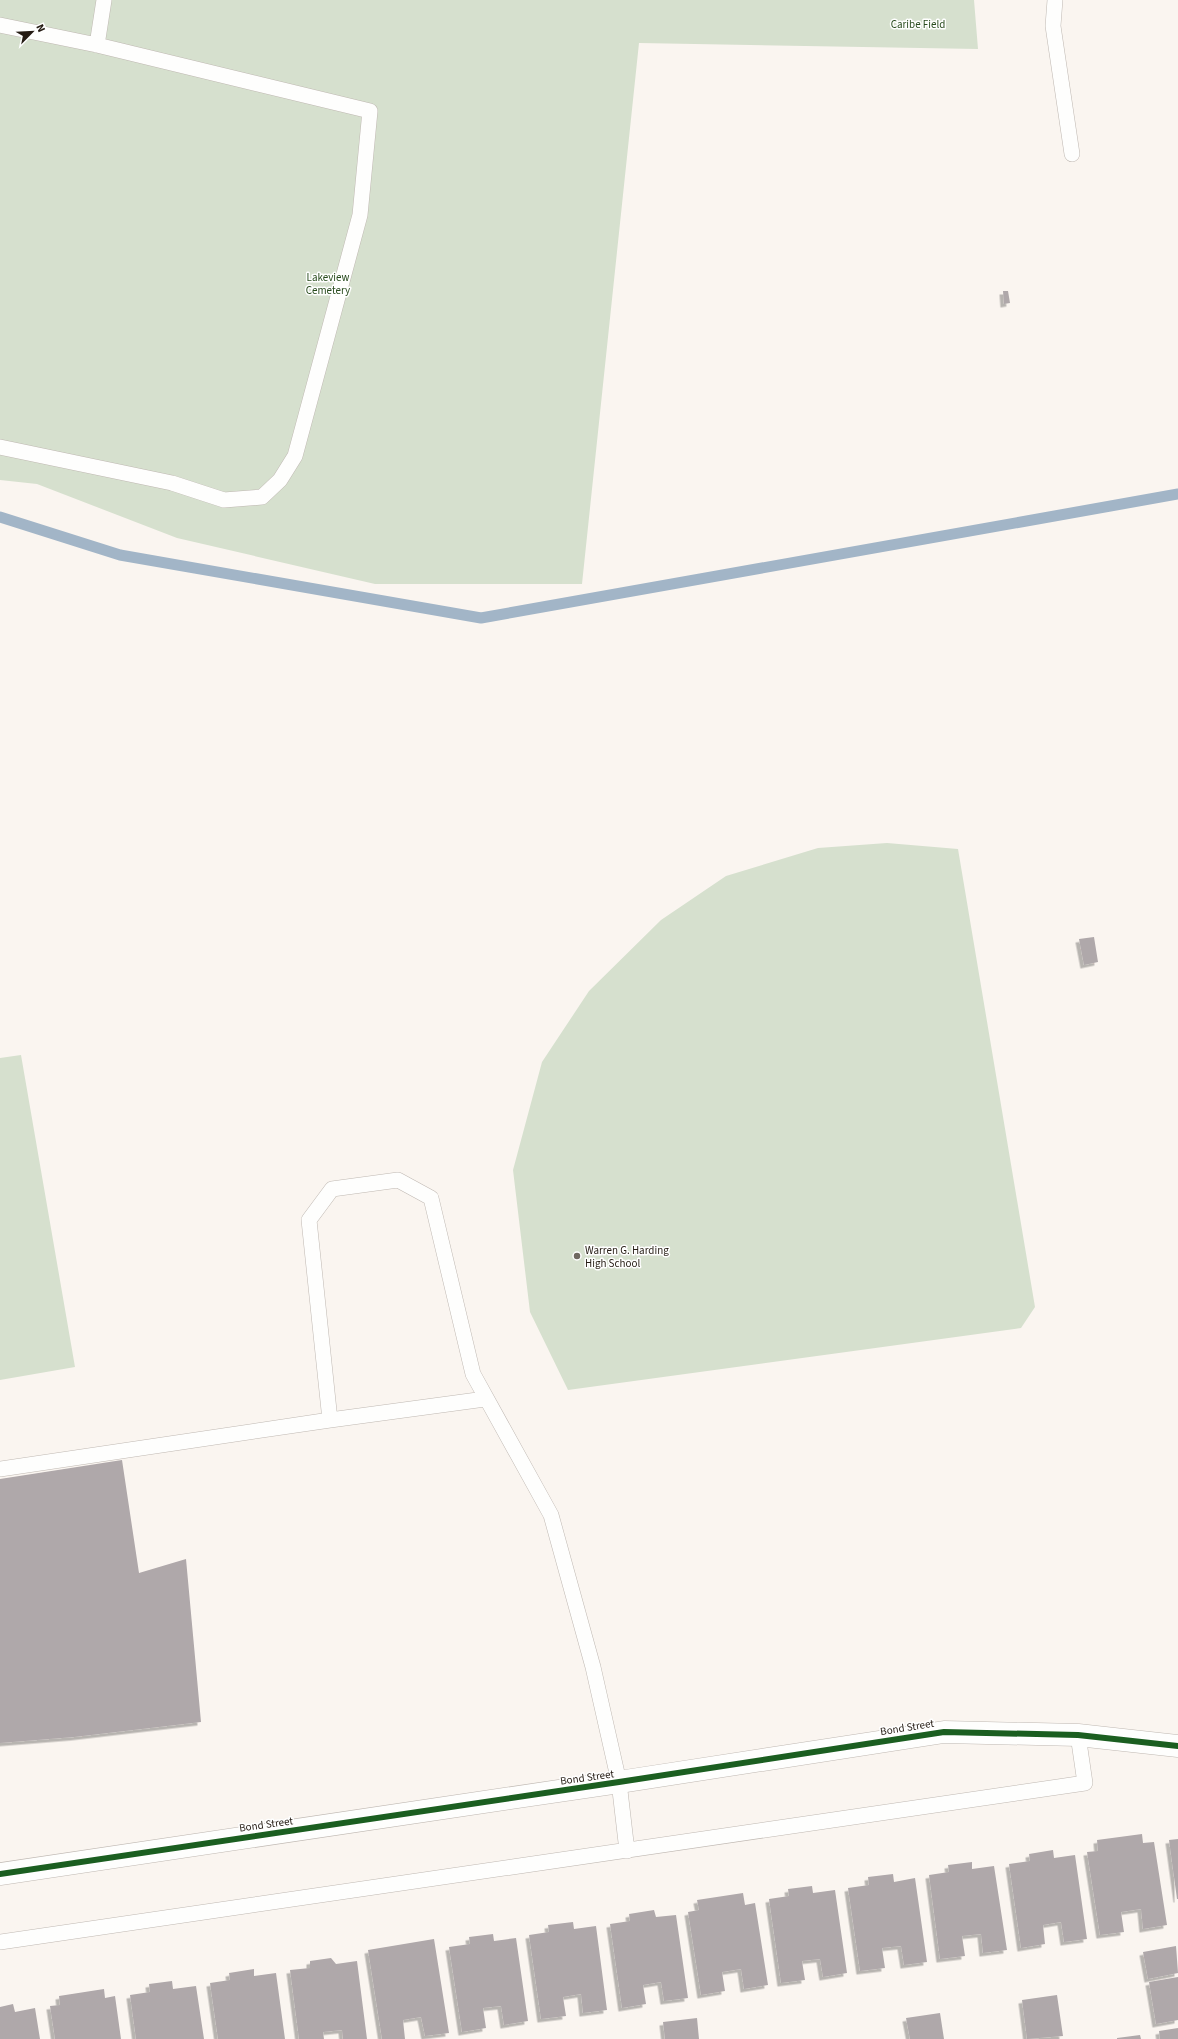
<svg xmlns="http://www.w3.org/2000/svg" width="1178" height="2039" font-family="'Source Sans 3',sans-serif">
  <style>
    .green { fill: #d6e0ce }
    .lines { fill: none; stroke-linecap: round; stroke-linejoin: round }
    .stream { stroke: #a2b5c7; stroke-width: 11 }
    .building { fill: #afa8aa; filter: url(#shadow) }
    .service-casing { stroke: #bfb8b2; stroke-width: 16 }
    .minor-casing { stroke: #bfb8b2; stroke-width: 23 }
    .service { stroke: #fefefd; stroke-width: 15 }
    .minor { stroke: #fefefd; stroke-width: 22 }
    .cycleway-casing { stroke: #fff; stroke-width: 8 }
    .cycleway { stroke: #1b5e20; stroke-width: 6 }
    .poi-dot { fill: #706861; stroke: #fff; stroke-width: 1.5 }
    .labels { text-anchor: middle; stroke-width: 3; stroke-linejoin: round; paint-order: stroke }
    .park-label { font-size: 11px; fill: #284b1d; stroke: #fff }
    .poi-label { font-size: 11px; fill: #251c14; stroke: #fff; text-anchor: start }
    .street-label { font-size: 11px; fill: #251c14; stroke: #fff }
  </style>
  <defs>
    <filter id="shadow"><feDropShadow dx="-3.5" dy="3.5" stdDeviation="0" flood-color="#0004"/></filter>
  </defs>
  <rect width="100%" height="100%" fill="#faf5f0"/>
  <!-- green -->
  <path class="green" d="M0 0H974L978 49 639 43 582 584H375L177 538 37 484 0 480Z
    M887 843 958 849 1035 1307 1021 1328 568 1390 530 1312 513 1170 542 1062 589 991 661 920 726 876 818 848Z
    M21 1055 75 1367 0 1380V1058Z"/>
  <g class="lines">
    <!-- stream -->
    <path class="stream" d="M0 517 120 555 481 618 1178 494"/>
  </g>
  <!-- building -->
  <path class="building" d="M1003 291H1008L1010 303 1004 304Z
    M1094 937 1098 962 1084 965 1079 939Z
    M122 1460 139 1573 186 1559 201 1722 74 1737 0 1743V1479Z
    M1142 1834 1143 1843 1154 1842 1167 1925 1143 1929 1141 1909 1121 1912 1124 1932 1100 1935 1087 1852 1098 1851 1097 1840Z
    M1178 1839V1899H1177L1169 1840Z
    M1053 1850 1054 1858 1075 1855 1087 1939 1064 1942 1061 1922 1043 1925 1045 1944 1021 1948 1009 1864 1030 1861 1029 1854Z
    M972 1862V1869L994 1866 1007 1950 983 1953 981 1934 962 1936 965 1956 940 1959 929 1875 949 1872 948 1865Z
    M893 1874 894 1882 915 1878 927 1962 904 1965 901 1946 882 1948 885 1968 860 1971 848 1888 869 1885 868 1877Z
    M812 1886 813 1893 835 1890 847 1973 823 1977 820 1959 802 1961 805 1980 781 1983 769 1899 789 1896 788 1889Z
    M743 1893 745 1905 755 1903 768 1985 744 1989 741 1969 722 1972 725 1991 701 1995 688 1912 699 1910 697 1900Z
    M654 1910 656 1917 676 1915 688 1998 664 2001 661 1982 643 1985 646 2004 622 2008 610 1924 630 1921 629 1914Z
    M573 1922 574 1929 596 1926 607 2010 583 2013 581 1994 563 1997 566 2016 541 2019 529 1935 549 1932 548 1925Z
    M493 1934 494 1941 516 1938 528 2021 504 2025 501 2006 483 2008 486 2028 462 2032 449 1947 470 1944 469 1937Z
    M434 1939 449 2033 425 2036 421 2017 403 2020 405 2039H382L368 1950Z
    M1176 1946 1178 1973 1148 1979 1143 1952Z
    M331 1958 336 1964 357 1961 367 2039H343L342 2030 323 2032 324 2039H299L290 1970 310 1968V1961Z
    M254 1969V1976L276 1973 285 2039H218L210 1983 230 1980 229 1973Z
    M1178 1977V2020L1156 2024 1149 1982Z
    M172 1981 173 1989 196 1986 204 2039H136L130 1995 150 1992 149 1984Z
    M104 1989 105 1998 115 1996 121 2039H55L50 2006 60 2005 59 1996Z
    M1057 1995 1063 2036 1027 2039 1022 2000Z
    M13 2004 15 2012 35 2008 40 2039H0V2007Z
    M940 2013 944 2039H910L906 2018Z
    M697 2018 699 2039H665L663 2022Z
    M1178 2028V2039H1160L1159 2031Z
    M1140 2035 1141 2039H1117V2038Z"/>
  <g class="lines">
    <defs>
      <path id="service" d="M1055 0 1053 26 1072 154
        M0 25 97 45 370 111 360 215 295 456 280 480 262 497 224 500 172 483 0 447
        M97 45 104 0
        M330 1420 309 1220 332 1189 398 1180 431 1198 473 1374 551 1515 593 1667 619 1782 627 1851
        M0 1469 330 1420 485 1399
        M0 1942 1085 1783 1078 1735"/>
      <path id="minor" d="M0 1874 619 1782 944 1732 1078 1735 1178 1746"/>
    </defs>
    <!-- service casing -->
    <use href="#service" class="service-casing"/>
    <!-- minor casing -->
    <use href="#minor" class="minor-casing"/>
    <!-- service -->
    <use href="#service" class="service"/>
    <!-- minor -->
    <use href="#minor" class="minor"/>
    <defs>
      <path id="cycleway" d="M0 1874 619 1782 944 1732 1078 1735 1178 1746"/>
    </defs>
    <!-- cycleway casing -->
    <use href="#cycleway" class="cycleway-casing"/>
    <!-- cycleway -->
    <use href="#cycleway" class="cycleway"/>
  </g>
  <!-- markers -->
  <circle class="poi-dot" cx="577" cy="1256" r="4"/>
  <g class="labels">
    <!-- park labels -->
    <g class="park-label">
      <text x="918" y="28">Caribe Field</text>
      <text x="328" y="281">Lakeview<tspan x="328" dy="13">Cemetery</tspan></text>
    </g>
    <!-- poi labels -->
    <g class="poi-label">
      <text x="585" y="1254">Warren G. Harding<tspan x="585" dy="13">High School</tspan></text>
    </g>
    <!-- street labels -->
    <g class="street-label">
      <text transform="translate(907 1727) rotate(-9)" y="4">Bond Street</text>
      <text transform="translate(587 1777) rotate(-8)" y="4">Bond Street</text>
      <text transform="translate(266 1824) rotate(-8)" y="4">Bond Street</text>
    </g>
  </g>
  <!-- north arrow -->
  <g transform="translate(32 32) rotate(66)" stroke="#ffffff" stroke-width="3" paint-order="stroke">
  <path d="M0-3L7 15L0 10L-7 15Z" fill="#251c14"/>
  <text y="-6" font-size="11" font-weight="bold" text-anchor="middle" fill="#251c14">N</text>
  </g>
</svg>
